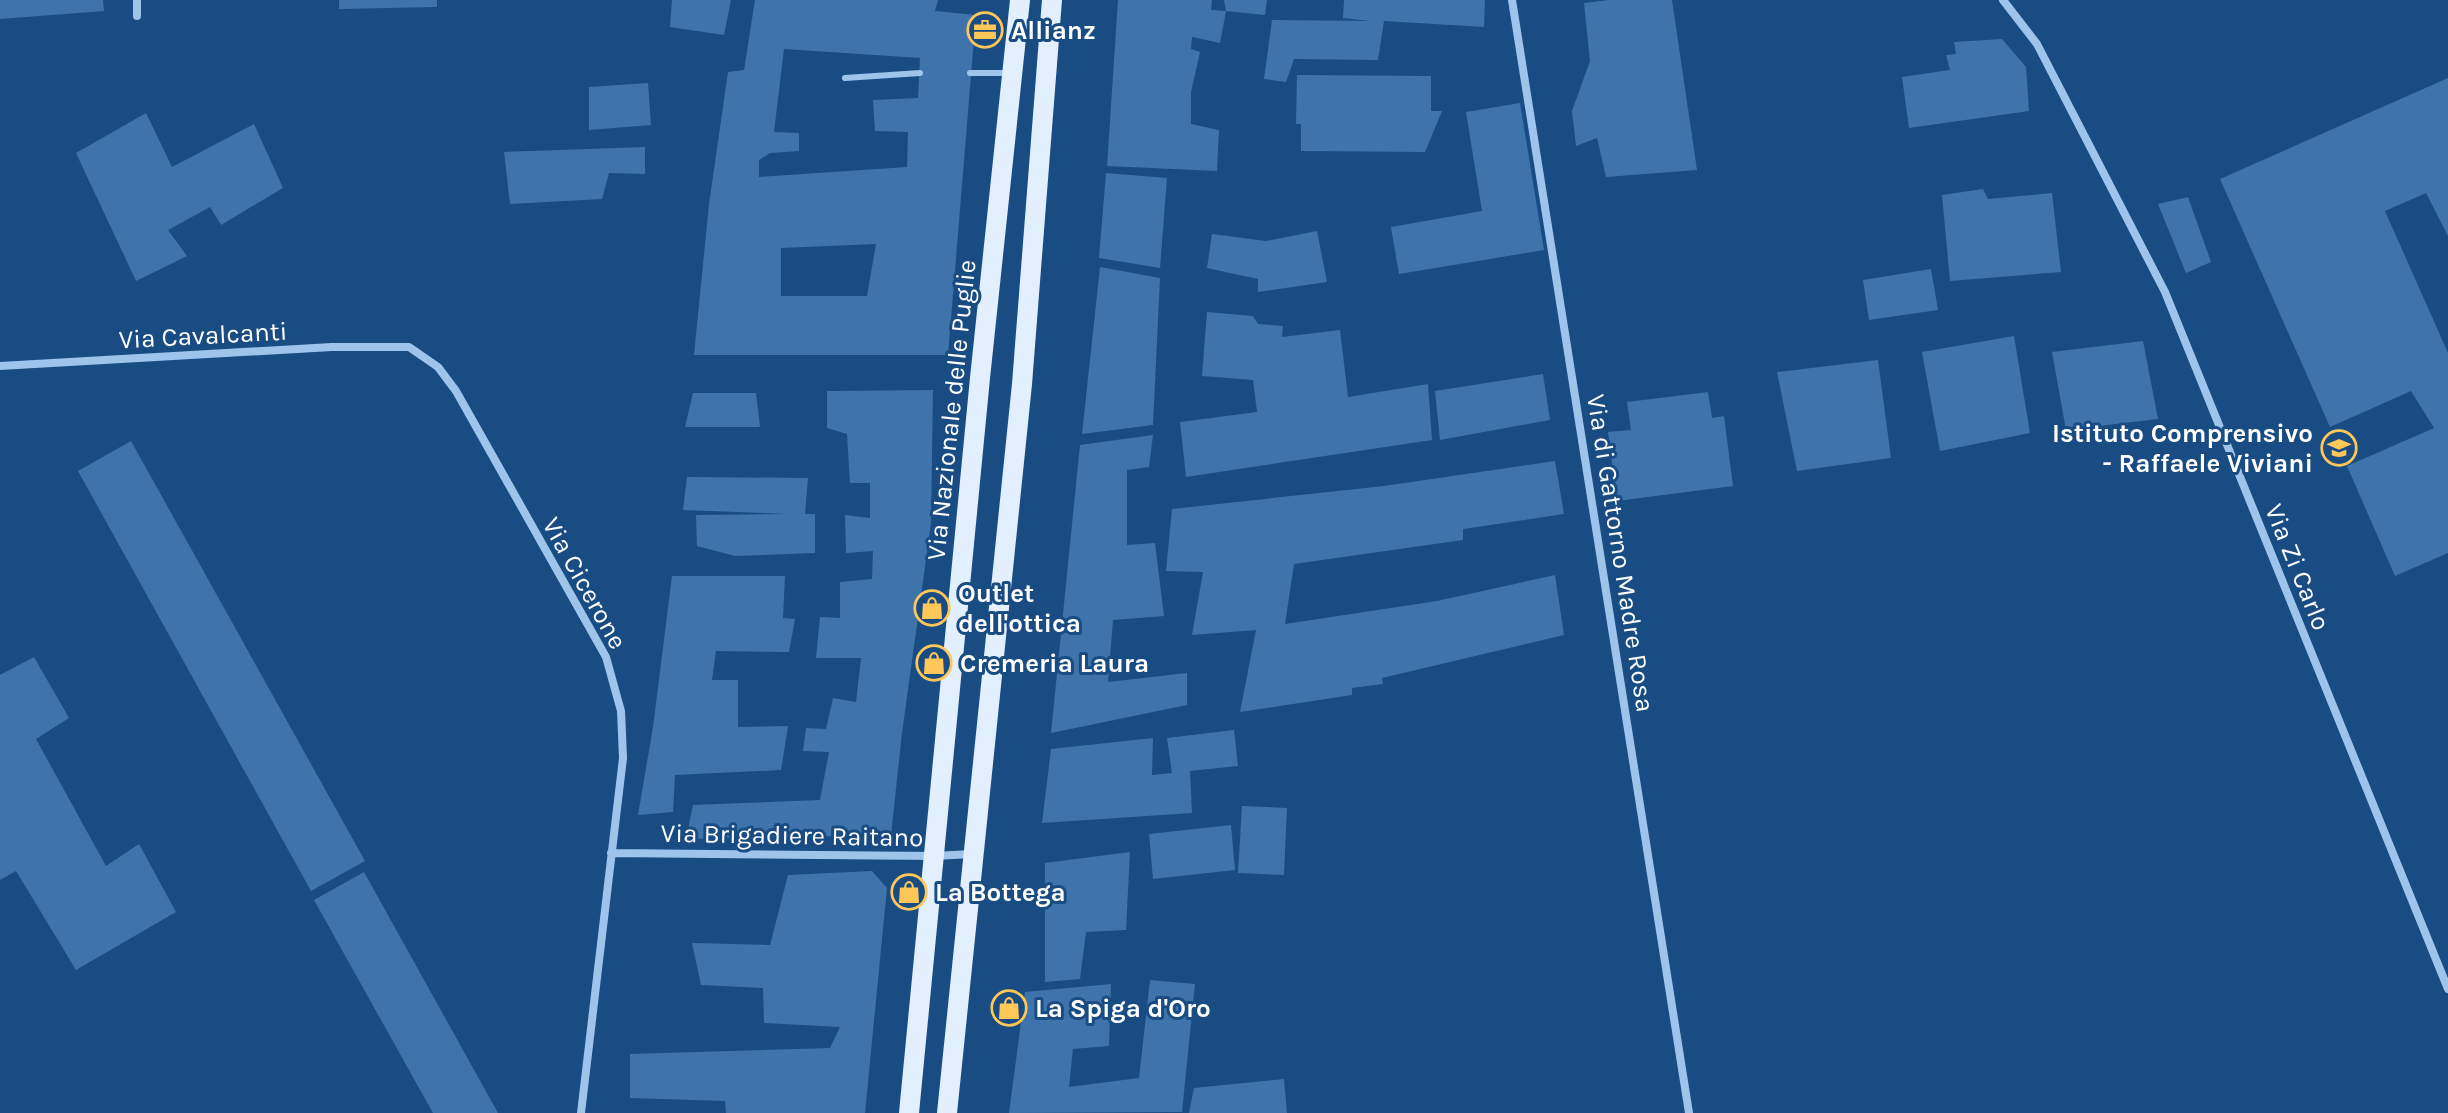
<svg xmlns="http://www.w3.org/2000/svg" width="2448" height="1113" font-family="Karla,sans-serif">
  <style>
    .building { fill: #3e74ab; fill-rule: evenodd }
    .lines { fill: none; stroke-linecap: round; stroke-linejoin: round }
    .lane { stroke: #9ec4ec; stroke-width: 6 }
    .street { stroke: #9ec4ec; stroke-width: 8 }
    .primary { stroke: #e2efff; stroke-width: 20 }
    .labels { text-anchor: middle; stroke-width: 6; stroke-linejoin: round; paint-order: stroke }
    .poi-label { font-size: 26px; font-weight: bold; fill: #fff; stroke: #194c83; text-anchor: start }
    .street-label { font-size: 26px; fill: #fff; stroke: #194c83 }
  </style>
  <rect width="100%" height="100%" fill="#194c83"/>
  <!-- building -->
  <path class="building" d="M0 0H103L104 11 0 19Z
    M339 0H437V7L339 9Z
    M672 0H731L724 35 670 27Z
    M755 0H938L935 11 976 15 948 355H694L709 204 728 72 744 70ZM784 49 920 58 918 98 873 100 875 131 908 132 907 167 759 177V160L770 153 799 151V133L774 132ZM876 244 867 296H781V248Z
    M1118 0H1212L1211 10 1226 11 1224 0H1267L1265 15 1226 11 1220 43 1192 37 1191 49 1200 52 1191 92V124L1219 130 1217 171 1107 166Z
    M1344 0H1485L1484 27 1384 21 1378 60 1294 59 1286 82 1264 79 1272 20 1369 21 1343 18Z
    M1609 0H1672L1697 170 1606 177 1597 138 1576 146 1572 111 1590 61 1584 3Z
    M2002 39 2026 67 2029 111 1909 128 1902 77 1950 70 1946 55 1956 54 1954 42Z
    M1297 75 1431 76V111H1442L1425 152 1301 151V124H1296Z
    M2448 78V236L2426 193 2385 211 2448 353V553L2395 576 2347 466 2434 428 2411 391 2330 427 2220 179Z
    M648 83 651 125 589 130V87Z
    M1520 103 1544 250 1399 274 1391 227 1482 211 1466 112Z
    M146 113 172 167 254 124 283 188 221 225 210 207 168 230 187 256 136 281 76 153Z
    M645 147V174L609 173 602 199 510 204 504 152Z
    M1106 173 1167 178 1160 268 1099 258Z
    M1983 189 1988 199 2052 193 2061 272 1950 281 1942 195Z
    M2188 197 2211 262 2186 273 2158 204Z
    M1317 231 1327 282 1258 292V279L1207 268 1212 234 1266 241Z
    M1100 267 1160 278 1153 425 1082 434Z
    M1931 269 1938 310 1869 320 1863 280Z
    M1207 312 1253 316 1258 324 1283 326 1282 337 1340 330 1348 397 1428 384 1432 440 1186 477 1180 422 1257 412 1253 380 1202 376Z
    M2014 336 2030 433 1940 451 1922 352Z
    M2143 341 2158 419 2066 430 2052 352Z
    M1878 360 1891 458 1797 471 1777 372Z
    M1543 374 1550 420 1440 440 1435 391Z
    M933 390 931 523 902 733 891 835 686 839 693 805 820 800 829 752 803 751 806 728 826 729 833 698 856 702 861 658H816L820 617 840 618V582L872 579 873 551 846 553 845 515 870 518V483H850L847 434 827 428V391Z
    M1708 392 1712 418 1724 416 1733 486 1617 501 1608 432 1631 430 1627 402Z
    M693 393H756L760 427H685Z
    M1153 435 1149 467 1127 470V545L1155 543 1164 616 1113 620 1108 682 1187 673V705L1051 733 1080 445Z
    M131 441 365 861 311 891 78 471Z
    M1555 461 1564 514 1463 529V540L1294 564 1285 624 1437 601 1555 575 1564 635 1382 678 1383 684 1352 688V695L1240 712 1256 630 1192 635 1203 572 1166 571 1172 509 1384 486Z
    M687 477 808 478 805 514H815V553L735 556 697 546 696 515 788 514 683 510Z
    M672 576H785L783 618 795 619 789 652 716 651 712 680H738V727L788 726 781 770 675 775 673 812 638 815 653 727Z
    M34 657 69 718 36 739 106 866 139 844 176 912 76 970 16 871 0 880V675Z
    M1234 730 1238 766 1190 771 1192 813 1042 823 1051 749 1153 738 1152 775 1172 773 1167 738Z
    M1242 806 1287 808 1284 875 1238 873Z
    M1231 825 1235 870 1153 879 1149 834Z
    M1130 852 1126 930 1086 932 1080 979 1045 982V863Z
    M872 871 887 888 865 1113H726L725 1101 630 1098V1054L830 1048 840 1027 764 1023 763 988 701 985 692 943 770 945 788 875Z
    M364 872 498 1113H433L314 900Z
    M1150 980 1195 984 1182 1112 1009 1113 1025 992 1111 984 1109 1046 1073 1049 1069 1087 1139 1078Z
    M1284 1079 1287 1113H1189L1194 1088Z"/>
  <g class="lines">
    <!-- lane -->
    <path class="lane" d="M970 73H1008
      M845 78 920 73"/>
    <!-- street -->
    <path class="street" d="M137 0V16
      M1512 0 1689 1113
      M2003 0 2037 44 2165 292 2448 989
      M0 366 332 347H409L438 367 456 391 606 657 621 711 623 758 581 1113
      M611 853 934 856 972 854"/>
    <!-- primary -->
    <path class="primary" d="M909 1113 980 378 1020 0
      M947 1113 1022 384 1052 0"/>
  </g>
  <!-- icons -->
  <defs>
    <symbol id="office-ring" viewBox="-11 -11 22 22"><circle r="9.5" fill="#194c83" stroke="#ffc758" stroke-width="1.5"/><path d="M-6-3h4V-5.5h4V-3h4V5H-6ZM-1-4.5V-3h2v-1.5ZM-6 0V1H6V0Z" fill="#ffc758"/></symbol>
    <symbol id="school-ring" viewBox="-11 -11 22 22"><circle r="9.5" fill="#194c83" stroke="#ffc758" stroke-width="1.5"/><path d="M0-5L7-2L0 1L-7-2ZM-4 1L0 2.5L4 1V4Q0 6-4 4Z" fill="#ffc758"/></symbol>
    <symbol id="shop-ring" viewBox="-11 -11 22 22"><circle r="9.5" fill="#194c83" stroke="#ffc758" stroke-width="1.5"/><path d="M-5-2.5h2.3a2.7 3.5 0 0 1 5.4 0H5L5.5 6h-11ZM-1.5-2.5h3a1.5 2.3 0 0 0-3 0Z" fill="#ffc758"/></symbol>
  </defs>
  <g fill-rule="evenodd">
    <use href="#office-ring" x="965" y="10" width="40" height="40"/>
    <use href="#school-ring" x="2319" y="428" width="40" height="40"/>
    <use href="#shop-ring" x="912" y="588" width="40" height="40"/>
    <use href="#shop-ring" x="914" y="643" width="40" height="40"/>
    <use href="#shop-ring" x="889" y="872" width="40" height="40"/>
    <use href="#shop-ring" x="989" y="988" width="40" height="40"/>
  </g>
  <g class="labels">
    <!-- poi labels -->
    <g class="poi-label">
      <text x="1011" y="39">Allianz</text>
      <text x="2313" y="442" text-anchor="end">Istituto Comprensivo<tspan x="2313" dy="30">- Raffaele Viviani</tspan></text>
      <text x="958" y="602">Outlet<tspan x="958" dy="30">dell'ottica</tspan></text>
      <text x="960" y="672">Cremeria Laura</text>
      <text x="935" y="901">La Bottega</text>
      <text x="1035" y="1017">La Spiga d'Oro</text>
    </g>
    <!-- street labels -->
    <g class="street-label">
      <text transform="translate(203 335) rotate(-3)" y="9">Via Cavalcanti</text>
      <text transform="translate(951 410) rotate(-84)" y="9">Via Nazionale delle Puglie</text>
      <text transform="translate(1621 553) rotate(81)" y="9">Via di Gattorno Madre Rosa</text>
      <text transform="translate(2298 567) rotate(68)" y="9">Via Zi Carlo</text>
      <text transform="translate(585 583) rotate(61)" y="9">Via Cicerone</text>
      <text transform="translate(792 835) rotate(1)" y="9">Via Brigadiere Raitano</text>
    </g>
  </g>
</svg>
